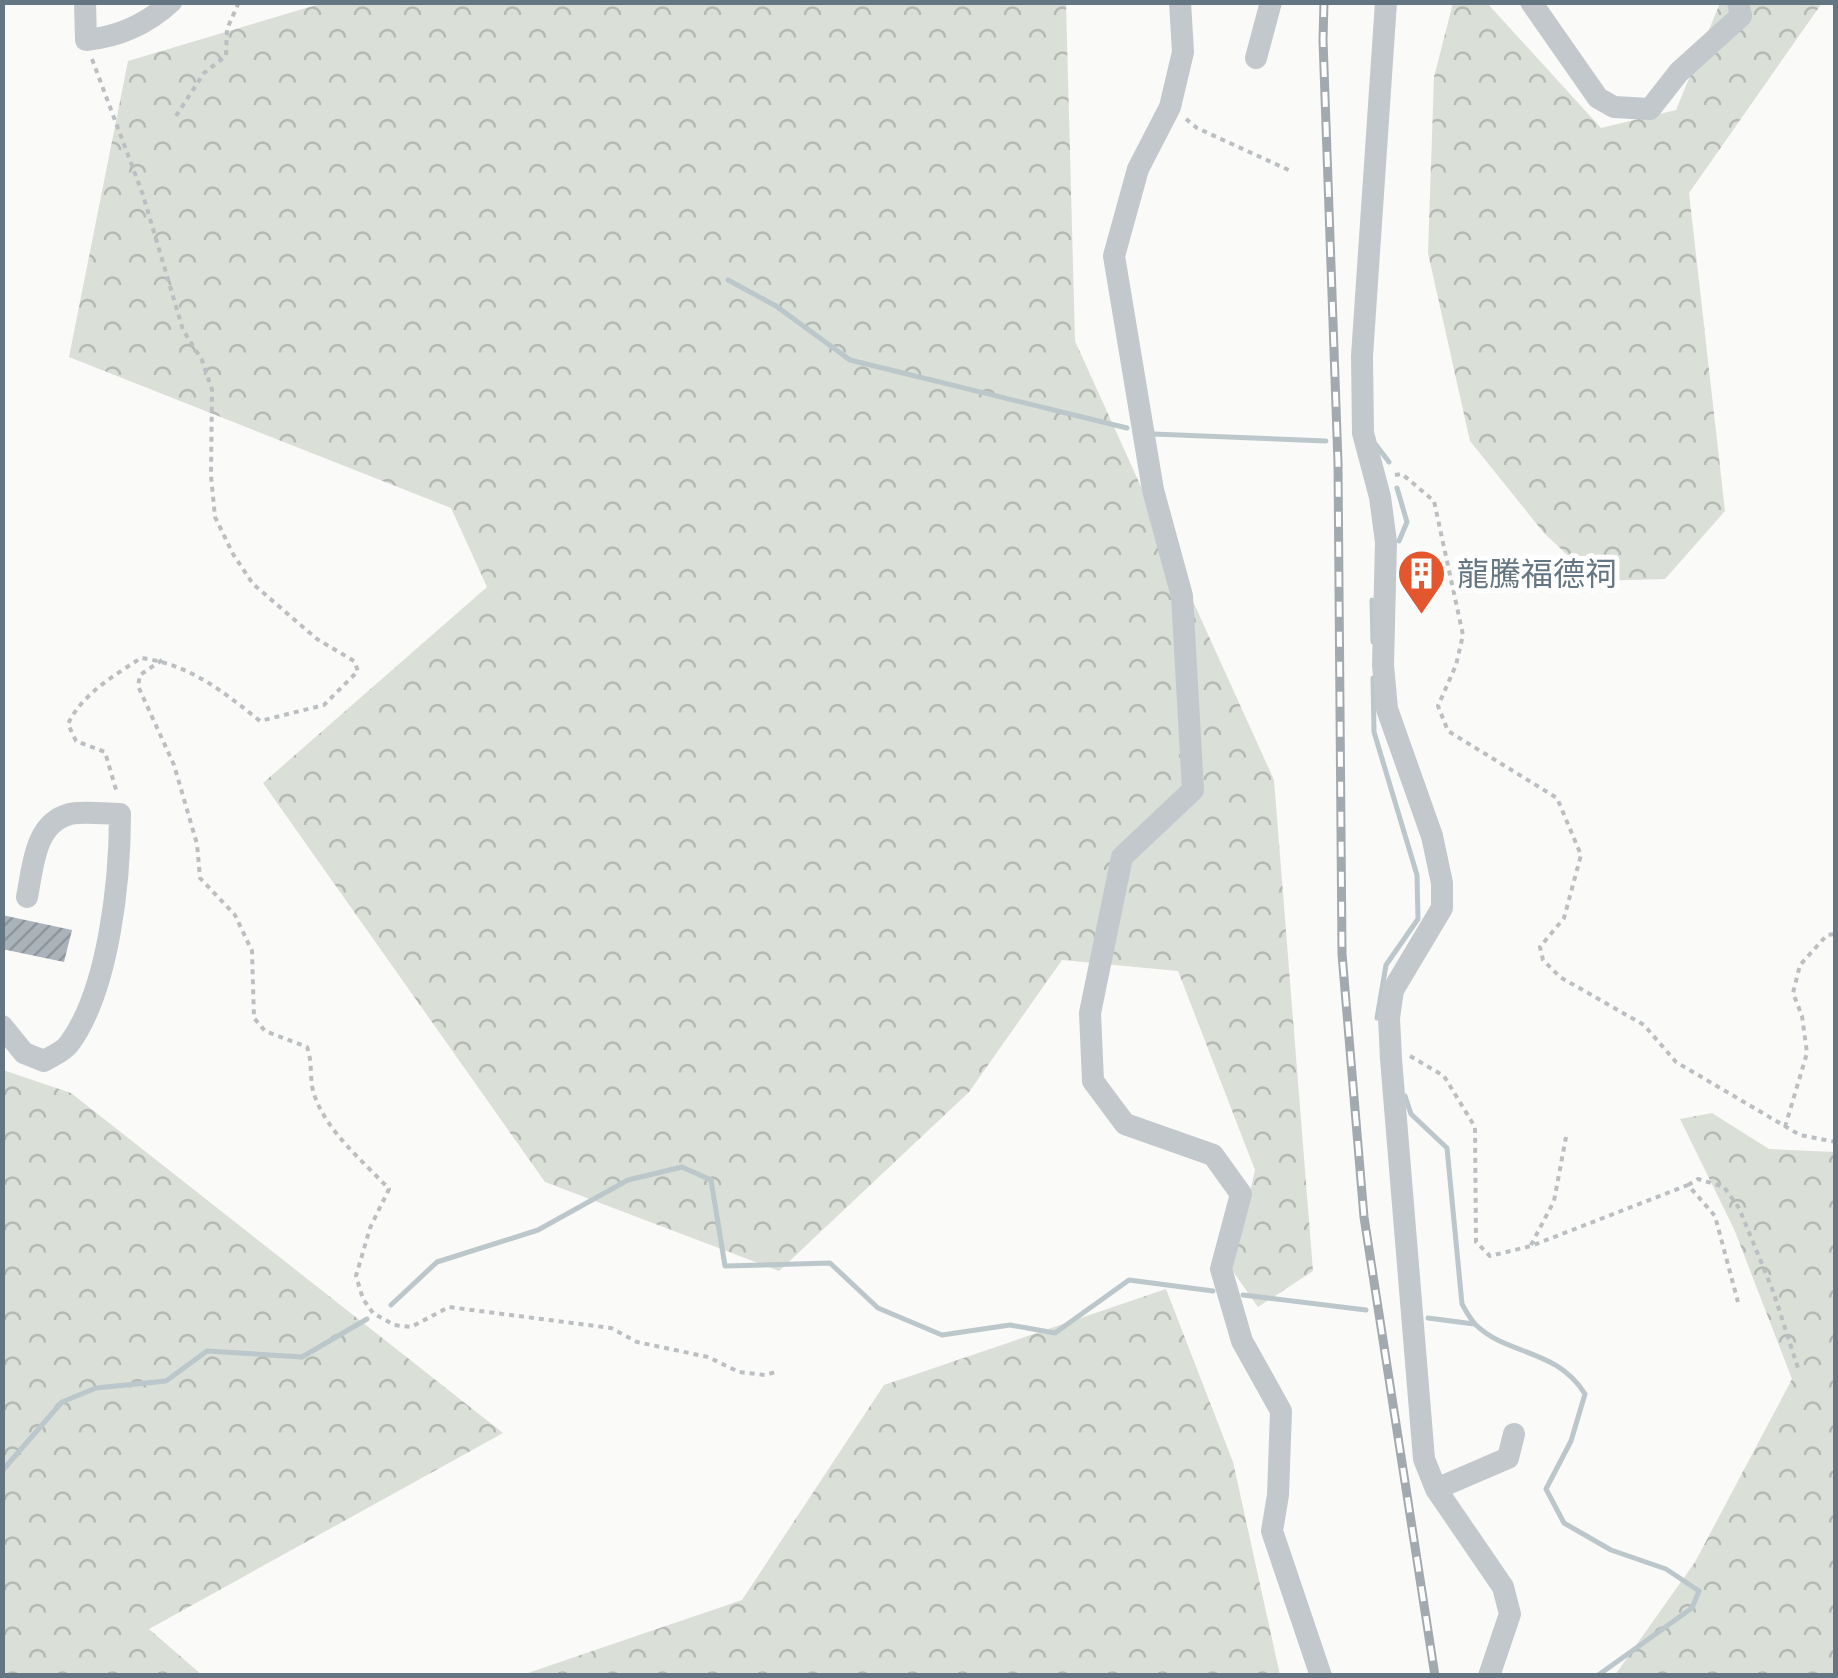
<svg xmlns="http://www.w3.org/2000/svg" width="1838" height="1678" font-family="'Space Grotesk','Noto Sans TC',sans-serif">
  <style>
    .forest { fill: url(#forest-crowns) }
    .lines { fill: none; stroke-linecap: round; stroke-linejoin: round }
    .stream { stroke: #bbc7cb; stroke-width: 5 }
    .building { fill: url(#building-hatch) }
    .path { stroke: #bbbfc2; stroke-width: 4; stroke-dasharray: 5 5; stroke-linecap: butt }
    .minor { stroke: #c3c8cc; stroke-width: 22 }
    .rail-casing { stroke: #a2aab0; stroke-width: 9 }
    .rail { stroke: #fff; stroke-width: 5; stroke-dasharray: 15; stroke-linecap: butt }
    .labels { text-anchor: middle; stroke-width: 10; stroke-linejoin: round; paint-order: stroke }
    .poi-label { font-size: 32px; fill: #657683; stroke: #fff; text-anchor: start }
  </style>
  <defs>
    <pattern id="forest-crowns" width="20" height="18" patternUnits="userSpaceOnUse" patternTransform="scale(2.5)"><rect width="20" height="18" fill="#dadfd7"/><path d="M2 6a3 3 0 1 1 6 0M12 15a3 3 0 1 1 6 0" fill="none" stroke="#b4b9b4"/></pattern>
    <pattern id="building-hatch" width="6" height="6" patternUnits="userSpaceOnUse" patternTransform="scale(2.5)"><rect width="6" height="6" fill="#aab3b9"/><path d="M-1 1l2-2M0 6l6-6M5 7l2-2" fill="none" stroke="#8e969c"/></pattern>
  </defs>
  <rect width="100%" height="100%" fill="#fafaf8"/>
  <!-- forest -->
  <path class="forest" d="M323 3H1066L1075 341 1274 780 1313 1271 1258 1307 1232 1270 1255 1170 1178 971 1062 960 969 1092 779 1271 545 1182 263 783 487 587 451 508 69 357 128 61Z
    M1453 3H1487L1601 128 1676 110 1720 3H1822L1689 193 1725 511 1665 579 1595 581 1544 533 1470 441 1428 253 1434 77Z
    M3 1070 71 1093 503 1433 149 1629 202 1675H3Z
    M1712 1113 1769 1149 1835 1152V1675H1615L1695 1562 1792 1379 1734 1229 1680 1119Z
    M1166 1289 1233 1462 1280 1675H522L742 1600 884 1385Z"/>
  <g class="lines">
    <!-- stream -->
    <path class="stream" d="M728 280 776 306 850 360 1127 428
      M1153 434 1326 441
      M1376 445 1389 462
      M1397 488 1407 522 1399 541
      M1372 600 1373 642
      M1373 678 1374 732 1417 875 1418 919 1386 965 1377 1018
      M1405 1096 1411 1114 1447 1148 1462 1304C1466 1311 1470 1319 1476 1325 1508 1356 1556 1348 1585 1394L1571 1441 1546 1489 1564 1523 1611 1550 1666 1569 1699 1591 1692 1608 1597 1676
      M1243 1295 1366 1310
      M391 1305 437 1262 538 1230 628 1180 682 1167 711 1180 725 1266 830 1263 878 1308 942 1335 1010 1325 1055 1333 1129 1280 1213 1291
      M1428 1318 1474 1324
      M2 1471 62 1402 96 1388 166 1381 207 1351 302 1357 367 1319"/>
  </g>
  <!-- building -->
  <path class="building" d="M2 915 72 930 64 962 2 949Z"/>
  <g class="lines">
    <!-- path -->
    <path class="path" d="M92 59 143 195 183 330 202 360 212 390 211 476 215 517 233 554 253 584 317 639 354 661 358 671 324 705 260 721C224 692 189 664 141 658 115 675 82 694 68 724L76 741 105 752 117 793
      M176 116 204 73 226 56 227 29 239 2
      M1186 119 1197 128 1293 172
      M1395 475 1402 474 1434 501 1463 635 1456 665 1438 706 1448 731 1557 798 1581 855 1564 918 1540 947 1543 960 1560 977 1644 1025 1676 1062 1800 1135 1836 1142
      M162 660 140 675 138 686 174 765 197 844 200 878 235 915 252 951 254 1018 265 1031 307 1047C313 1063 309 1079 314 1094 326 1131 363 1161 389 1189L370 1228 356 1276 363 1299 373 1313 394 1325 411 1327 449 1307 611 1328 637 1342 708 1357 739 1372 765 1375 779 1371
      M1410 1056 1444 1076 1475 1127 1476 1242 1490 1256 1531 1246 1688 1185 1715 1216 1738 1302
      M1785 1127 1807 1053 1802 1016 1793 993 1800 965 1827 935 1836 934
      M1688 1185 1698 1179 1724 1187 1739 1208 1773 1291 1798 1368
      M1531 1245 1554 1201 1566 1137"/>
    <!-- minor -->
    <path class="minor" d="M85 2 86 40C118 37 146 25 171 2
      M1180 2 1183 52 1170 107 1138 169 1114 256 1153 490 1182 596 1193 790 1122 857 1090 1013 1093 1081 1125 1124 1213 1155 1241 1194 1221 1269 1242 1341 1281 1411 1278 1495 1272 1531 1321 1676
      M1386 2 1362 356 1363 433 1380 497 1386 542 1383 665 1387 709 1432 836 1442 883V908L1393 990 1389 1018 1391 1059 1424 1459 1436 1489 1503 1587 1510 1614 1489 1676
      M1531 2 1598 98 1614 107 1650 109 1679 72 1741 16 1738 2
      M1256 58 1271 2
      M2 1026 24 1053 44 1061C52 1056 63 1052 69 1044 109 990 120 880 120 814 104 814 85 811 70 814 34 823 33 868 27 897
      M1436 1489 1508 1458 1514 1434"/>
    <defs>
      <path id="rail" d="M1324 2 1323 40 1338 463 1342 954 1364 1217 1435 1676"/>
    </defs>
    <!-- rail casing -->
    <use href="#rail" class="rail-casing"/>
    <!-- rail -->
    <use href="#rail" class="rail"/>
  </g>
  <!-- icons -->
  <defs>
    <symbol id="building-pin" viewBox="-11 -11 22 30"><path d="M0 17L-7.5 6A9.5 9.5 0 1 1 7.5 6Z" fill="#e4572e" stroke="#fff"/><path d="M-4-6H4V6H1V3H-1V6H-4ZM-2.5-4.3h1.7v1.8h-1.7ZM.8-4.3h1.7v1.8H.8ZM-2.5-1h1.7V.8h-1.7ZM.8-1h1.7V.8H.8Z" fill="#fff"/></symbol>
  </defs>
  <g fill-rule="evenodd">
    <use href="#building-pin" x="1394" y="546" width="55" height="75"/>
  </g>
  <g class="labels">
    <!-- poi labels -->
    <g class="poi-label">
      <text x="1457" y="585">龍騰福德祠</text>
    </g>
  </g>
  <!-- border -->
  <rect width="1838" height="1678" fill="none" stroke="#657683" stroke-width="10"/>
</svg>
